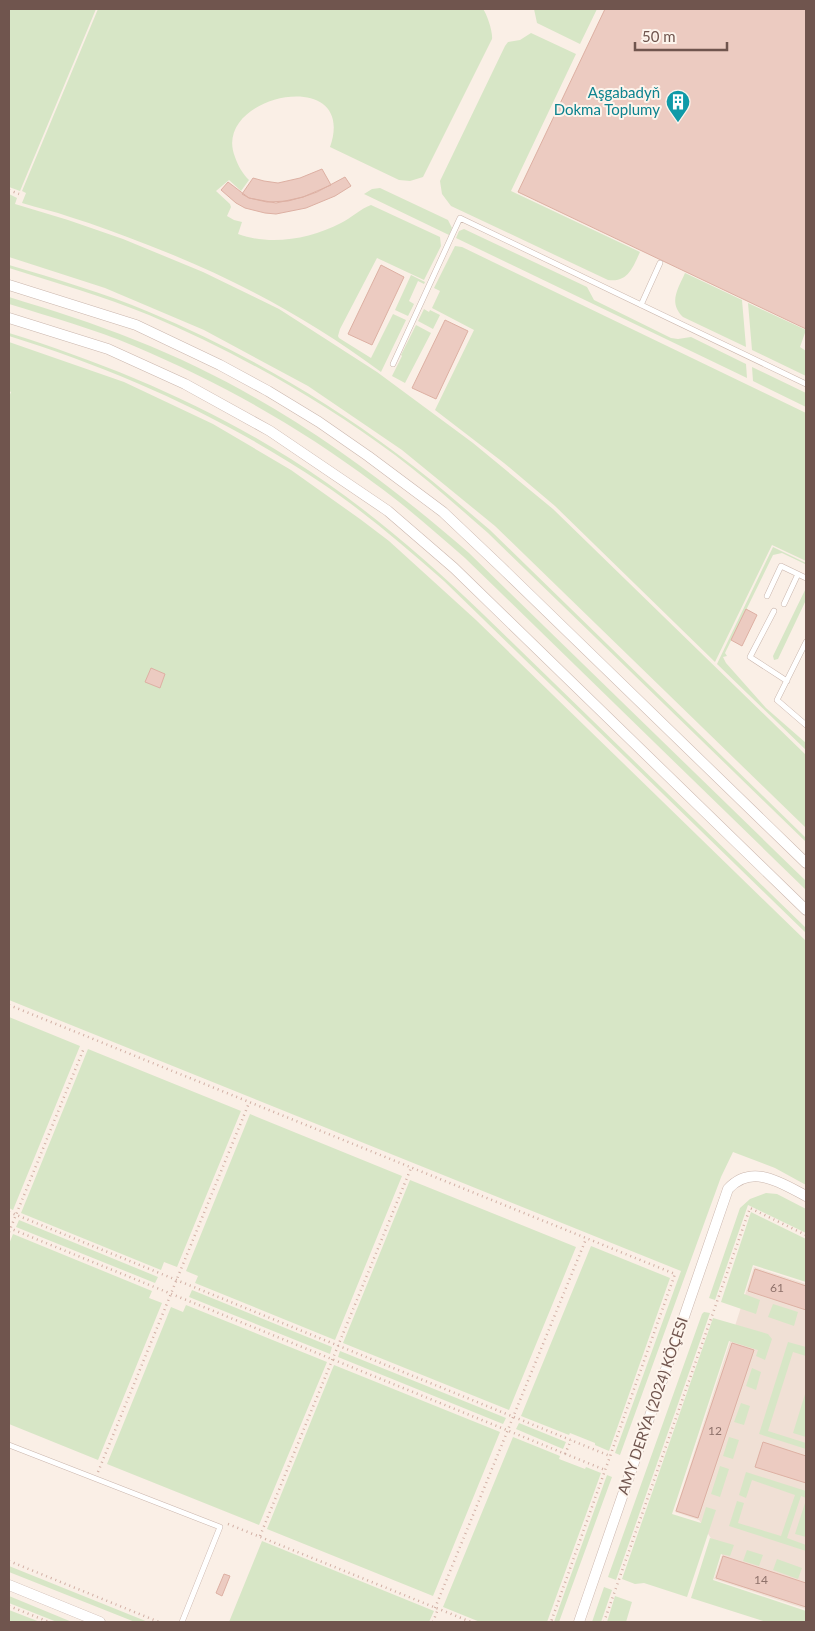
<svg xmlns="http://www.w3.org/2000/svg" width="815" height="1631" font-family="Lato,sans-serif">
  <style>
    .residential { fill: #f0e0d5 }
    .green { fill: #d7e6c6 }
    .building { fill: #eccbc1; stroke: #ddb0a3 }
    .lines { fill: none; stroke-linecap: round; stroke-linejoin: round }
    .lane-casing { stroke: #cab6ad; stroke-width: 6 }
    .street-casing { stroke: #cab6ad; stroke-width: 11 }
    .path { stroke: #d1afa4; stroke-width: 2.5; stroke-dasharray: 1 4; stroke-linecap: butt }
    .lane { stroke: #fff; stroke-width: 5 }
    .street { stroke: #fff; stroke-width: 10 }
    .labels { text-anchor: middle; stroke-width: 4; stroke-linejoin: round; paint-order: stroke }
    .number-label { font-size: 12px; fill: #8f726b }
    .culture-label { font-size: 15px; fill: #0d838f; stroke: #fdf4ec; text-anchor: end }
    .street-label { font-size: 15px; fill: #70554e; stroke: #fdf4ec }
  </style>
  <rect width="100%" height="100%" fill="#faefe6"/>
  <!-- residential -->
  <path class="residential" d="M754 1267 806 1284V1609L714 1579 722 1555 699 1520 675 1512Z"/>
  <!-- green -->
  <path class="green" d="M9 9H96L20 191 9 187Z
    M98 9H483C487 14 493 32 492 39L423 177 410 181 399 180 330 147C359 64 210 95 235 157 238 166 243 174 249 180L241 191 229 180 216 191 230 204 231 207 227 216 234 220 242 222 238 234C271 246 310 239 341 223 351 218 360 209 371 205L440 237 441 246 424 280 377 258 340 329 338 336 339 338 371 358 393 314 406 320 381 372C310 319 232 277 148 245 122 235 96 225 70 217 54 211 38 208 22 203L26 193 22 191Z
    M534 9H597L580 44 537 23Z
    M531 33 576 54 511 191 640 252C633 267 628 283 608 280L451 206 442 194 440 181 505 46 508 42 520 40Z
    M380 188 448 220 452 228 449 235 364 194 372 189Z
    M9 194 17 198 15 204 68 220 123 239 203 272 279 309 377 372 473 443 553 509 806 755V828L495 526 402 450 308 386 204 330 105 288 9 257Z
    M464 229 587 287 594 300 671 338 678 339 691 337 746 364 747 378 456 238 459 231Z
    M455 246 462 247 806 413V561L772 545 715 662 555 506 504 463 435 410 474 330 432 308 440 291 434 288Z
    M9 265C56 279 104 293 149 312 237 349 320 396 396 453 429 477 459 504 490 530L806 838V842L488 533C457 506 427 479 395 455 319 399 236 352 149 315 103 296 56 283 9 268Z
    M685 273 742 300 746 347 683 317C668 303 678 289 685 273Z
    M411 275 425 282 424 284 418 281 409 301 414 304 408 316 395 310Z
    M9 297C51 310 93 323 135 340 260 389 368 465 469 553L806 881V890L465 558C435 532 406 506 374 483 300 427 219 382 134 346 94 329 51 317 9 304Z
    M748 303 806 330 800 347 806 351V376L752 350Z
    M424 309 429 312 430 310 440 315 433 329 418 321Z
    M416 325 431 333 405 383 392 376 402 356 401 355Z
    M9 333C121 368 230 415 327 483 383 522 434 567 484 615L806 928V933L444 581C405 547 366 513 323 484 225 418 121 371 9 336Z
    M9 342 124 382 213 424 291 470 360 519 389 541 476 620 806 941V1185L775 1168 733 1152 721 1177 620 1455 615 1453 681 1271 9 1000V397L11 392 9 391Z
    M752 367 806 393V407L753 381Z
    M773 547 806 563 805 564 782 553 773 555 725 653 727 656 723 657 726 663 766 708 806 743V750L717 664Z
    M806 588V600L778 659 774 660 773 656Z
    M9 1017 80 1046 13 1210 9 1208Z
    M88 1049 241 1111 177 1267 164 1262 161 1270 21 1213Z
    M250 1114 402 1176 335 1340 195 1283 198 1276 186 1271Z
    M410 1180 576 1247 509 1410 343 1343Z
    M766 1193 777 1194 806 1209V1233L748 1205 715 1300 709 1298 740 1208 750 1199Z
    M751 1212 806 1239V1282L753 1265 744 1294 760 1300 756 1314 721 1302Z
    M19 1220 158 1277 155 1283 16 1227Z
    M13 1234 152 1291 149 1298 162 1303 98 1460 9 1424V1244Z
    M591 1246 670 1278 609 1451 595 1445V1443L570 1433 569 1435 521 1416Z
    M192 1290 332 1347 330 1354 189 1297Z
    M773 1304 798 1312 794 1326 768 1317Z
    M186 1305 327 1362 259 1525 107 1464 171 1307 183 1312Z
    M704 1312 710 1313 616 1580 608 1577 702 1314Z
    M713 1318 768 1334 772 1339 765 1360 756 1356 758 1350 729 1341 672 1514 701 1523 706 1507 716 1510 687 1597 644 1583 635 1584 622 1579Z
    M788 1342 806 1347V1356L793 1352 768 1431 806 1443V1449L759 1434Z
    M340 1351 506 1418 503 1424 338 1357Z
    M334 1365 500 1432 433 1596 267 1529Z
    M752 1368 761 1372 756 1390 746 1386Z
    M806 1391V1437L793 1433Z
    M741 1403 750 1406 744 1425 734 1422Z
    M519 1423 566 1442 563 1449 516 1429Z
    M513 1437 560 1456 559 1459 585 1469 586 1467 601 1473 547 1622H480L443 1607Z
    M729 1437 739 1440 733 1459 723 1456Z
    M720 1466 729 1469 720 1497 711 1494Z
    M746 1472 806 1491V1498L801 1496 787 1538 806 1545V1551L729 1526 737 1501 744 1503 738 1523 781 1536 795 1495 752 1480 746 1498 739 1495Z
    M607 1475 612 1477 559 1622H554Z
    M805 1503 806 1504V1537L795 1534Z
    M710 1538 734 1545 730 1556 721 1554 713 1580 806 1611V1622H766L691 1598Z
    M262 1541 434 1611 429 1622H229Z
    M747 1550 763 1555 759 1566 743 1561Z
    M777 1559 802 1568 798 1579 773 1570Z
    M9 1566 148 1622H135L9 1572Z
    M604 1587 612 1590 601 1622H592Z
    M9 1596 72 1622H57L9 1603Z
    M615 1596 632 1602 626 1622H607Z
    M9 1610 40 1622H9Z"/>
  <!-- building -->
  <path class="building" d="M605 9H806V329L518 192Z
    M322 169 331 185 303 197 288 201 267 202 249 198 242 194 253 178 264 181 278 183 300 178Z
    M345 177 351 186 335 196 306 208 276 214 265 213 245 208 236 203 221 190 228 182 249 198 276 203 303 197 317 192Z
    M381 265 404 277 372 345 348 334Z
    M445 320 468 331 436 399 412 388Z
    M746 609 757 615 742 646 731 640Z
    M151 668 165 674 160 688 145 682Z
    M755 1269 806 1286V1310L748 1291Z
    M732 1343 754 1350 698 1518 676 1511Z
    M763 1442 806 1456V1483L755 1467Z
    M723 1556 806 1583V1607L716 1578Z
    M224 1574 230 1576 222 1596 216 1593Z"/>
  <g class="lines">
    <defs>
      <path id="lane" d="M641 305 660 263
        M393 364 460 218 806 384
        M767 596 781 566 806 578
        M784 604 798 574
        M774 611 750 657 787 681
        M806 642 777 700 806 725
        M9 1445 220 1527 182 1622"/>
      <path id="street" d="M9 285 136 325 220 365 268 391 319 422 368 456 443 512 501 567 806 863
        M9 318 108 349 185 384 270 431 388 511 454 568 806 910
        M9 1585 100 1622
        M579 1622 728 1189C752 1163 781 1183 806 1196"/>
    </defs>
    <!-- lane casing -->
    <use href="#lane" class="lane-casing"/>
    <!-- street casing -->
    <use href="#street" class="street-casing"/>
    <!-- path -->
    <path class="path" d="M9 190 19 194
      M9 1005 675 1274 551 1622
      M9 1212 610 1456
      M9 1228 605 1470
      M9 1232 84 1048
      M565 1454 571 1440
      M98 1472 249 1103
      M228 1524 471 1622
      M260 1536 411 1168
      M9 1561 159 1622
      M9 1606 49 1622
      M435 1608 586 1239
      M433 1622 438 1609
      M604 1622 750 1208 806 1235"/>
    <!-- lane -->
    <use href="#lane" class="lane"/>
    <!-- street -->
    <use href="#street" class="street"/>
  </g>
  <!-- icons -->
  <defs>
    <symbol id="building-pin" viewBox="-11 -11 22 30"><path d="M0 17L-7.5 6A9.5 9.5 0 1 1 7.5 6Z" fill="#0f9aa8" stroke="#fdf4ec"/><path d="M-4-6H4V6H1V3H-1V6H-4ZM-2.5-4.3h1.7v1.8h-1.7ZM.8-4.3h1.7v1.8H.8ZM-2.5-1h1.7V.8h-1.7ZM.8-1h1.7V.8H.8Z" fill="#fff"/></symbol>
  </defs>
  <g fill-rule="evenodd">
    <use href="#building-pin" x="664" y="88" width="28" height="38"/>
  </g>
  <g class="labels">
    <!-- number labels -->
    <g class="number-label">
      <text x="777" y="1292">61</text>
      <text x="715" y="1435">12</text>
      <text x="761" y="1584">14</text>
    </g>
    <!-- culture labels -->
    <g class="culture-label">
      <text x="660" y="98">Aşgabadyň<tspan x="660" dy="17">Dokma Toplumy</tspan></text>
    </g>
    <!-- street labels -->
    <g class="street-label">
      <text transform="translate(653 1406) rotate(-71)" y="5">AMY DERÝA (2024) KÖÇESI</text>
    </g>
  </g>
  <!-- border -->
  <rect width="815" height="1631" fill="none" stroke="#70554e" stroke-width="20"/>
  <!-- scale -->
  <path d="M635 42v8h92v-8" fill="none" stroke="#70554e" stroke-width="2.5"/>
  <text x="642" y="42" font-size="15" fill="#70554e" stroke="#fdf4ec" stroke-width="4" paint-order="stroke">50 m</text>
</svg>
